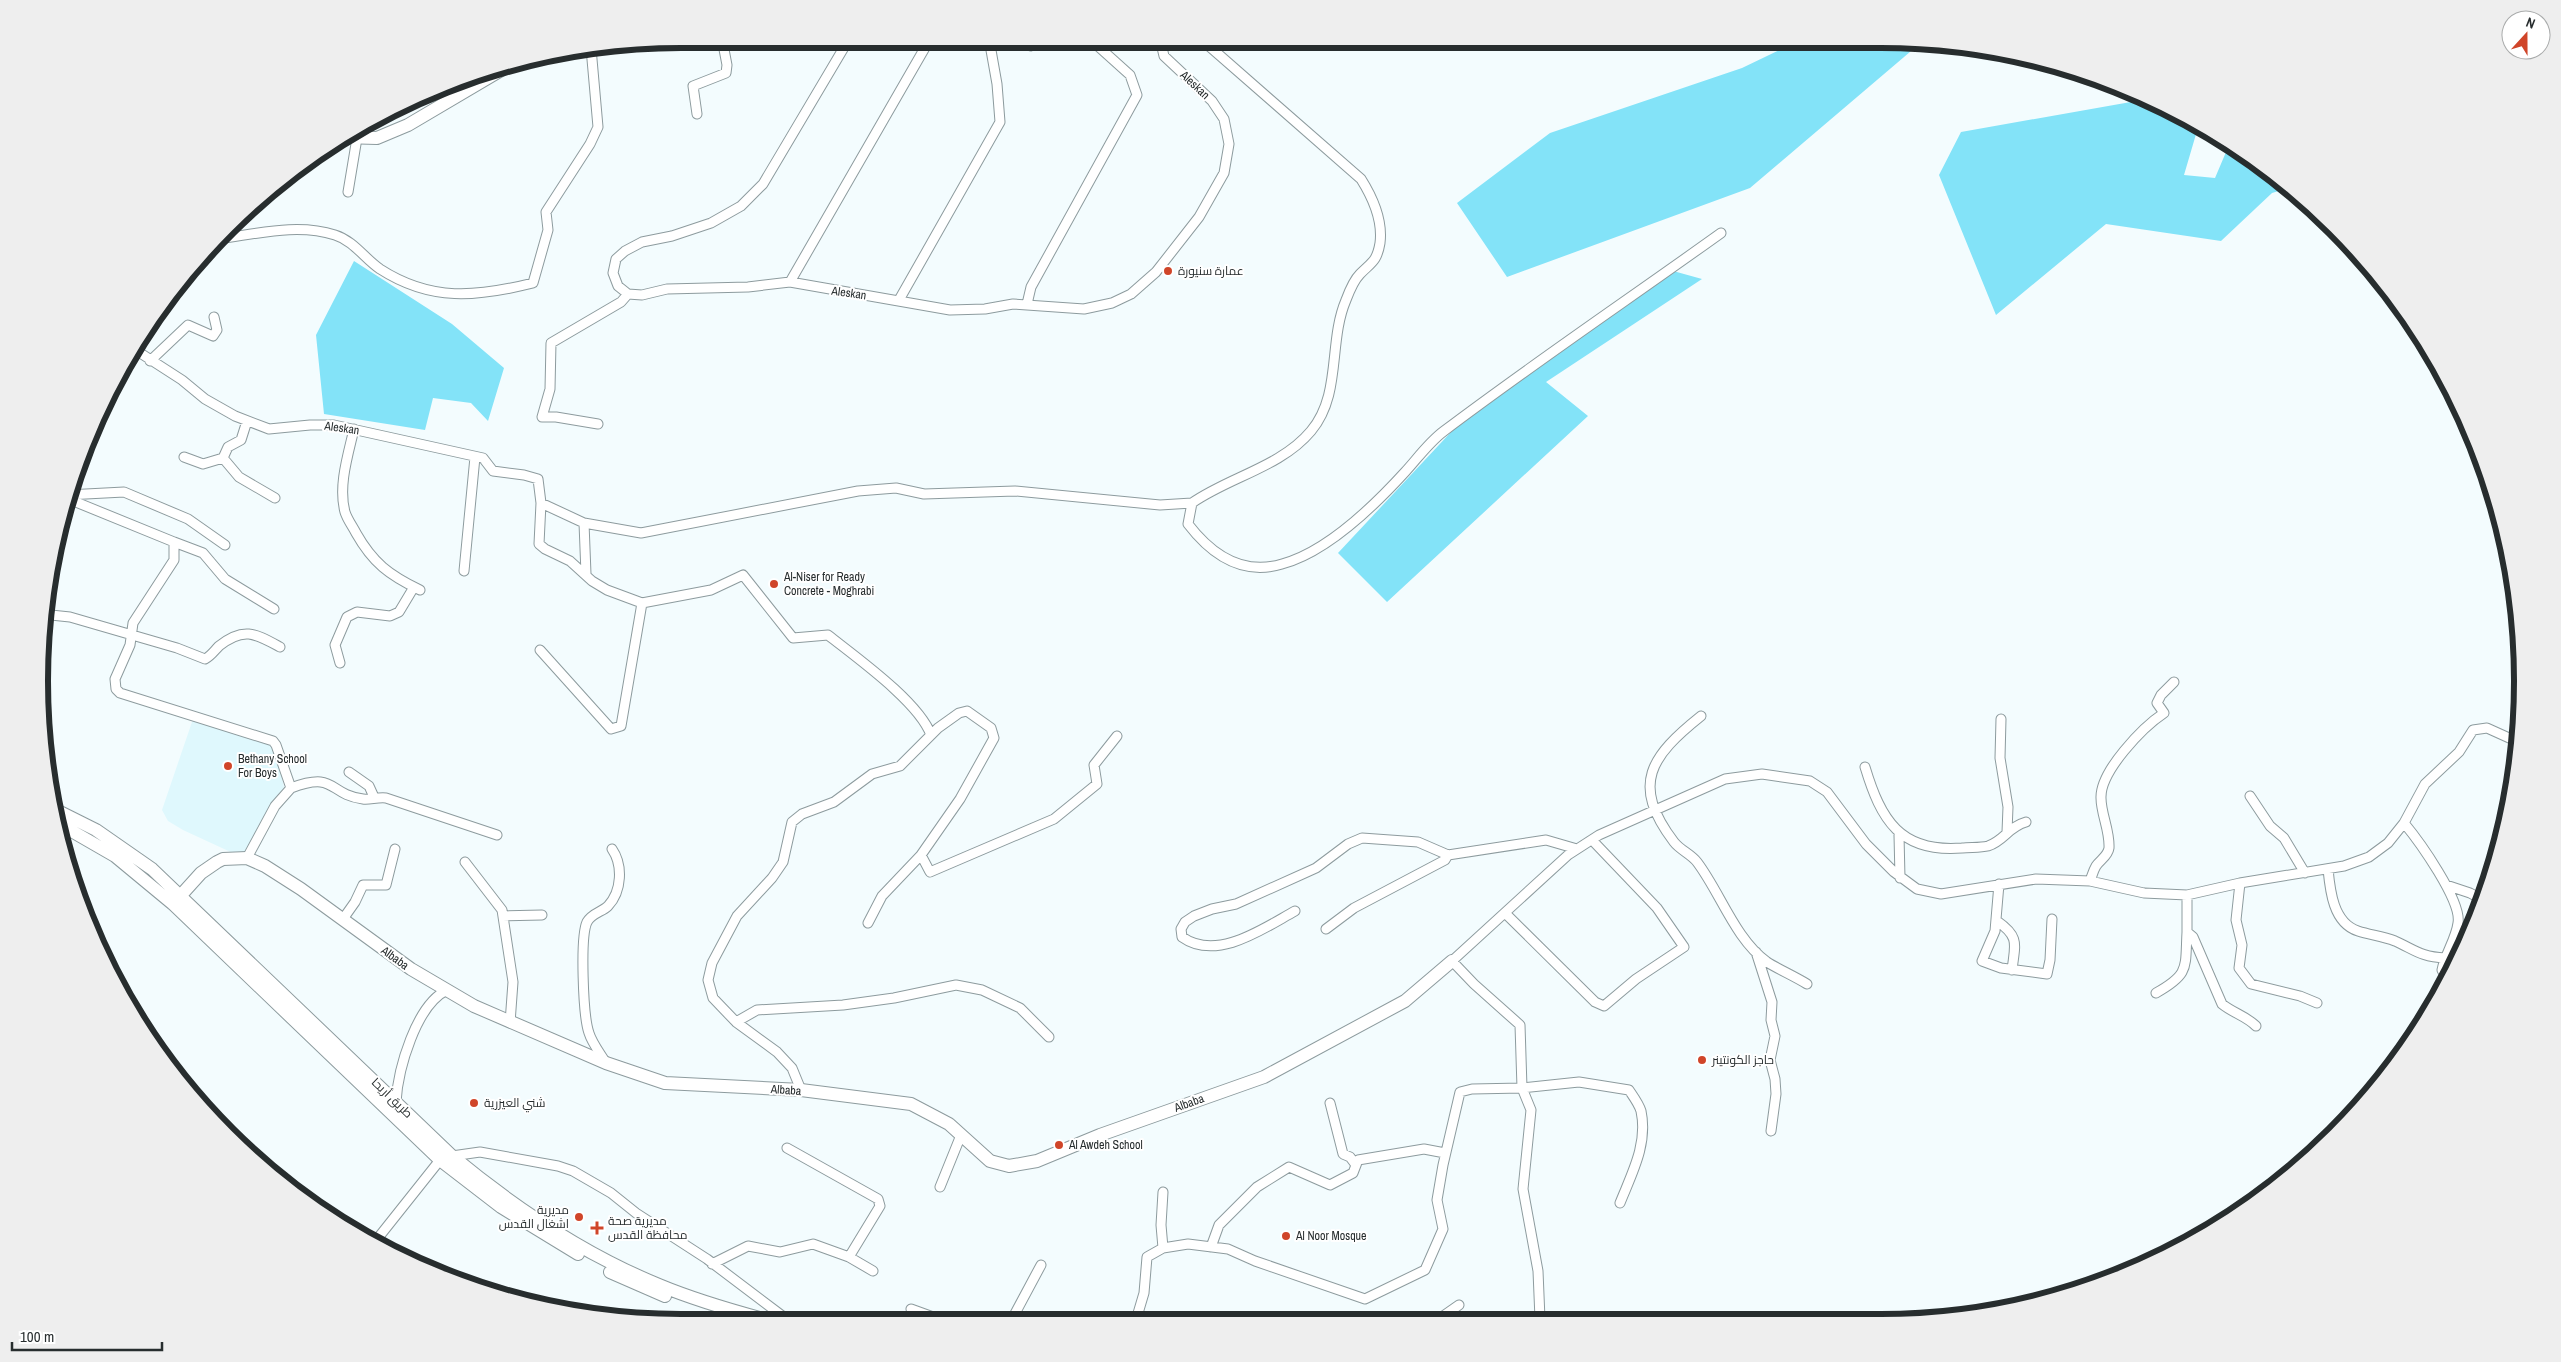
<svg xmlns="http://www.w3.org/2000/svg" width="2561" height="1362" font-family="'Archivo Narrow',Cairo,sans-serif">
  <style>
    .built { fill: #dff8fd }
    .green { fill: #83e3f8 }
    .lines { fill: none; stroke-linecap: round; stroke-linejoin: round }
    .street-casing { stroke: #8d9b9e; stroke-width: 11 }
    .secondary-casing { stroke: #8d9b9e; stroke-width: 14 }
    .street { stroke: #fff; stroke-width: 9 }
    .secondary { stroke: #fff; stroke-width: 12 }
    .poi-dot { fill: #d04529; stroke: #fff; stroke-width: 2 }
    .labels { text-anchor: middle; stroke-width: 4; stroke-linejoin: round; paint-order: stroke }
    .street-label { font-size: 12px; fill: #272d2e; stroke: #fff }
    .poi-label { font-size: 12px; fill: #272d2e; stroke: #fff; text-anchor: start }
    .rim { fill: none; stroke: #272d2e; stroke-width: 6 }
  </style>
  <rect width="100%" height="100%" fill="#f3fcfe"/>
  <!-- built -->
  <path class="built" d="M193 719 274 744 284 787 268 809 261 827 246 853 235 854 183 830 168 821 162 810Z"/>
  <!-- green -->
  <path class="green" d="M1800 40H1924L1750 188 1507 277 1457 203 1550 133 1742 68Z
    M2142 100 2199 124 2184 175 2215 178 2229 145 2289 188 2272 193 2221 241 2106 224 1996 315 1939 175 1961 132Z
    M354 261 452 324 504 368 488 421 471 403 433 398 425 430 324 414 316 335Z
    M1666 269 1702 279 1546 382 1588 416 1387 602 1338 553 1480 401Z"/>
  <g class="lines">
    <defs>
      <path id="street" d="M849 39 763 184 741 206 711 223 672 236 642 242 625 251 616 259 613 273 618 286 628 294 642 295 667 289 748 287 790 282 950 310 985 309 1013 304 1084 309 1112 303 1131 294 1156 272 1199 217 1224 173 1229 144 1224 119 1212 101 1164 56 1160 39
        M1201 39 1361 179C1373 198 1383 220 1380 243 1377 261 1372 262 1360 274 1354 280 1349 292 1346 300 1328 342 1342 394 1311 431 1281 467 1229 477 1192 503L1188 524C1211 554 1242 576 1282 564 1327 552 1374 506 1405 472 1417 459 1429 442 1444 431 1534 363 1629 299 1721 233
        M1031 46 1037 39
        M697 114 693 86 726 73 727 65 722 39
        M348 192 357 138
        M218 239C257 234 297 223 335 235 354 241 364 258 380 269 431 302 477 297 533 283L548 230 546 212 590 144 598 127 591 48
        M790 282 930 39
        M899 300 1000 122 997 84 989 39
        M1027 304 1031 287 1137 95 1130 75 1090 39
        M134 349 182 380 205 399 235 416 269 429 310 425H334L483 458 493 471 524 475 538 479 541 503 539 544 545 549 570 561 592 581 607 590 642 603 711 590 743 575 793 638 828 635C857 658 919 702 931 735
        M150 361 188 325 213 336 217 330 214 317
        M598 424 556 417H542L550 389 551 343 621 302 628 294
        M354 429C348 455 338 486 345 512 347 519 353 527 356 533 373 563 389 575 420 590
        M184 457 203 464 223 458 228 447 241 440 247 421
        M223 458 239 477 275 498
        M67 495 124 492 188 519 225 545
        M66 498 174 542V560L133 623 130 645 115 679 116 689 120 693 273 741 276 745 291 788 275 806 247 858
        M541 503 584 523 641 533 858 491 896 488 924 494 1015 491 1160 505 1192 503
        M584 523 586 574
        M174 542 203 553 225 579 274 609
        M464 571 475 457
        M42 626 47 617 51 615 70 617 177 648 205 659C211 656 214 651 219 646 244 626 256 634 280 647
        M540 650 611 729 621 726 642 603
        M340 663 335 645 347 617 357 612 390 616 399 612 414 587
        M1701 716C1651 756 1630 784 1674 842 1680 850 1691 854 1697 862 1720 892 1735 939 1767 962 1778 969 1794 976 1807 984
        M2001 719 2000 758 2008 807 2007 832
        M1865 767C1881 820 1900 853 1962 848 1970 847 1980 848 1988 846 2004 841 2008 827 2026 822
        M349 772 369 786 374 797
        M291 788C337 771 327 794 363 799 369 800 378 797 386 798L497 835
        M2250 796 2270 826 2284 838 2305 873
        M2404 823C2419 841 2462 901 2458 923 2456 939 2445 954 2442 970L2447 978
        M1899 835 1900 878
        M465 862 502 910 513 982 510 1023
        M2328 869C2330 890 2333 923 2358 931 2370 935 2382 936 2395 941 2415 950 2421 957 2445 958
        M2090 881C2092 876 2093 871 2096 866 2100 860 2108 856 2109 848 2110 831 2101 814 2101 798 2100 771 2143 727 2164 713L2157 703 2161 695 2174 682
        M2240 883 2236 920 2242 945 2239 968 2251 984 2300 996 2317 1003
        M1999 884 1995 931 1982 961 2001 968 2047 974 2050 960 2052 919
        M2446 885 2470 893 2483 900
        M2187 895V932L2193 937 2222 1004C2233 1013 2246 1016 2256 1026
        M1295 911C1264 928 1217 962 1182 937L1181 929 1185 922 1194 916 1212 909 1236 904 1316 868 1348 844 1362 838 1418 842 1448 855 1546 840 1577 849
        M1506 914 1595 1002 1604 1006 1636 979 1684 947 1657 908 1592 840
        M503 916 542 915
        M343 919 355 902 363 885H386L395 849
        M1997 921C2020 937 2015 944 2012 970
        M868 923 882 896 921 855
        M1326 929 1354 908 1445 860 1448 855
        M1756 952 1772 1002 1771 1020 1775 1036 1770 1060 1775 1079 1776 1094 1771 1131
        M2156 993C2190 974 2185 968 2187 932
        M736 1022 757 1010 843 1005 894 998 956 985 982 990 1020 1008 1049 1037
        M606 1063C600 1053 592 1043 589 1033 583 1016 580 937 587 922 592 913 602 912 608 906 622 891 623 865 612 849
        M801 1090 792 1068 777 1052 736 1022 713 998 708 980 712 963 737 916 772 878 783 862 792 822 802 814 834 802 872 774 900 766 938 728 959 713 967 711 991 728 994 738 960 799 921 855 930 872 1054 819 1097 784 1094 765 1117 736
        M396 1102C398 1069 416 1005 447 990
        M1330 1103 1343 1154 1350 1157 1356 1165
        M940 1187 961 1135
        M374 1243 440 1160 452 1156 480 1152 558 1166 573 1171 611 1193 636 1213 707 1259 789 1321
        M1211 1247 1219 1225 1257 1187 1289 1167 1330 1185 1353 1173 1358 1160 1424 1149 1445 1153
        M1163 1248 1161 1225 1163 1192
        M849 1257 873 1271
        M712 1264 748 1246 780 1252 813 1244 849 1257 880 1206 878 1199 787 1148
        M911 1309 944 1321
        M1439 1319 1459 1305
        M1540 1319 1538 1271 1523 1189 1531 1110 1522 1088 1579 1082 1629 1090C1633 1096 1639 1104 1641 1111 1648 1144 1632 1173 1620 1203
        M1136 1320 1144 1293 1147 1257 1163 1248 1188 1244 1228 1249 1255 1261 1365 1299 1425 1270 1443 1229 1437 1200 1443 1165 1460 1092 1472 1089 1522 1088 1520 1025 1474 984 1452 961 1568 855 1599 835 1725 779 1762 774 1810 781 1827 792 1866 844 1894 872 1917 889 1941 894 2036 879 2090 881 2144 893 2187 895 2240 883 2344 866 2369 857 2388 843 2404 823 2425 784 2459 752 2473 730 2487 728 2518 742
        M1011 1321 1041 1265"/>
      <path id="secondary" d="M342 137 377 138 408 125 513 63
        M54 809 96 830 152 869 452 1156C515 1208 583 1254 659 1285 695 1300 733 1311 771 1321
        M56 822 115 856 173 904 440 1160 501 1207 578 1254
        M173 904 201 873 217 862 223 859 247 858 265 866 301 889 411 969 474 1006 606 1063 665 1083 801 1090 911 1104 949 1124 990 1161 1009 1166 1037 1161 1100 1135 1264 1077 1405 1001 1452 961
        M610 1272 665 1296
        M720 1315 740 1322"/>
    </defs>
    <!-- street casing -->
    <use href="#street" class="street-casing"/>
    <!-- secondary casing -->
    <use href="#secondary" class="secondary-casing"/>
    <!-- street -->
    <use href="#street" class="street"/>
    <!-- secondary -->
    <use href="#secondary" class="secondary"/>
  </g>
  <!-- markers -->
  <g class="poi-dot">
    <circle cx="1168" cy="271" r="5"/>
    <circle cx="774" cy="584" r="5"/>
    <circle cx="228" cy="766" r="5"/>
    <circle cx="1702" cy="1060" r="5"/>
    <circle cx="474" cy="1103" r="5"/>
    <circle cx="1059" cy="1145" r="5"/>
    <circle cx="579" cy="1217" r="5"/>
    <path d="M594.5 1220.5h5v5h5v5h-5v5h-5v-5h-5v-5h5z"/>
    <circle cx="1286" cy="1236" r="5"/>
  </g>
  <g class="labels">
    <!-- street labels -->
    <g class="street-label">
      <text transform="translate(1195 85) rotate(43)" y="4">Aleskan</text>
      <text transform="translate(849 293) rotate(8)" y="4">Aleskan</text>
      <text transform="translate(342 428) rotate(8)" y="4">Aleskan</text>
      <text transform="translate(395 958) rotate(36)" y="4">Albaba</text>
      <text transform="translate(786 1090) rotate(4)" y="4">Albaba</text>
      <text transform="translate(392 1098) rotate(44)" y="4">طريق أريحا</text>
      <text transform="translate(1189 1103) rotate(-20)" y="4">Albaba</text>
    </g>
    <!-- poi labels -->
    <g class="poi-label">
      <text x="1178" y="275">عمارة سنيورة</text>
      <text x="784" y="581">Al-Niser for Ready<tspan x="784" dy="14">Concrete - Moghrabi</tspan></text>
      <text x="238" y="763">Bethany School<tspan x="238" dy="14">For Boys</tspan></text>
      <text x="1712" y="1064">حاجز الكونتينر</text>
      <text x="484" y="1107">شني العيزرية</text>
      <text x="1069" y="1149">Al Awdeh School</text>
      <text x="569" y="1214" text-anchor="end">مديرية<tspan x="569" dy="14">اشغال القدس</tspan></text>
      <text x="608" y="1225">مديرية صحة<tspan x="608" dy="14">محافظة القدس</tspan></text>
      <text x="1296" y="1240">Al Noor Mosque</text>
    </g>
  </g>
  <!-- crop -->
  <path d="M0 0H2561V1362H0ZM681 48H1881A633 633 0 0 1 2514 681V681A633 633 0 0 1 1881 1314H681A633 633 0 0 1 48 681V681A633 633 0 0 1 681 48Z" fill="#eee" fill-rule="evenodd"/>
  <path class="rim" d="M681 48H1881A633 633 0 0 1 2514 681V681A633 633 0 0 1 1881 1314H681A633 633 0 0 1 48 681V681A633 633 0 0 1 681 48Z"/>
  <!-- north arrow -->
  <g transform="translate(2526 35) rotate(21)"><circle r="24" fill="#ffffff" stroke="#a9abab"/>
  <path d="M0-4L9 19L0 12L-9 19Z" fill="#d04529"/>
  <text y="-8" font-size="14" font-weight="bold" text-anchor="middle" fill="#272d2e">N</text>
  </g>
  <!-- scale -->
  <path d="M12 1342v8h150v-8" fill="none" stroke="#272d2e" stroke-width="2.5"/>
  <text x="20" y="1342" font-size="15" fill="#272d2e" stroke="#ffffff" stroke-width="4" paint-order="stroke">100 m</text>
</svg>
